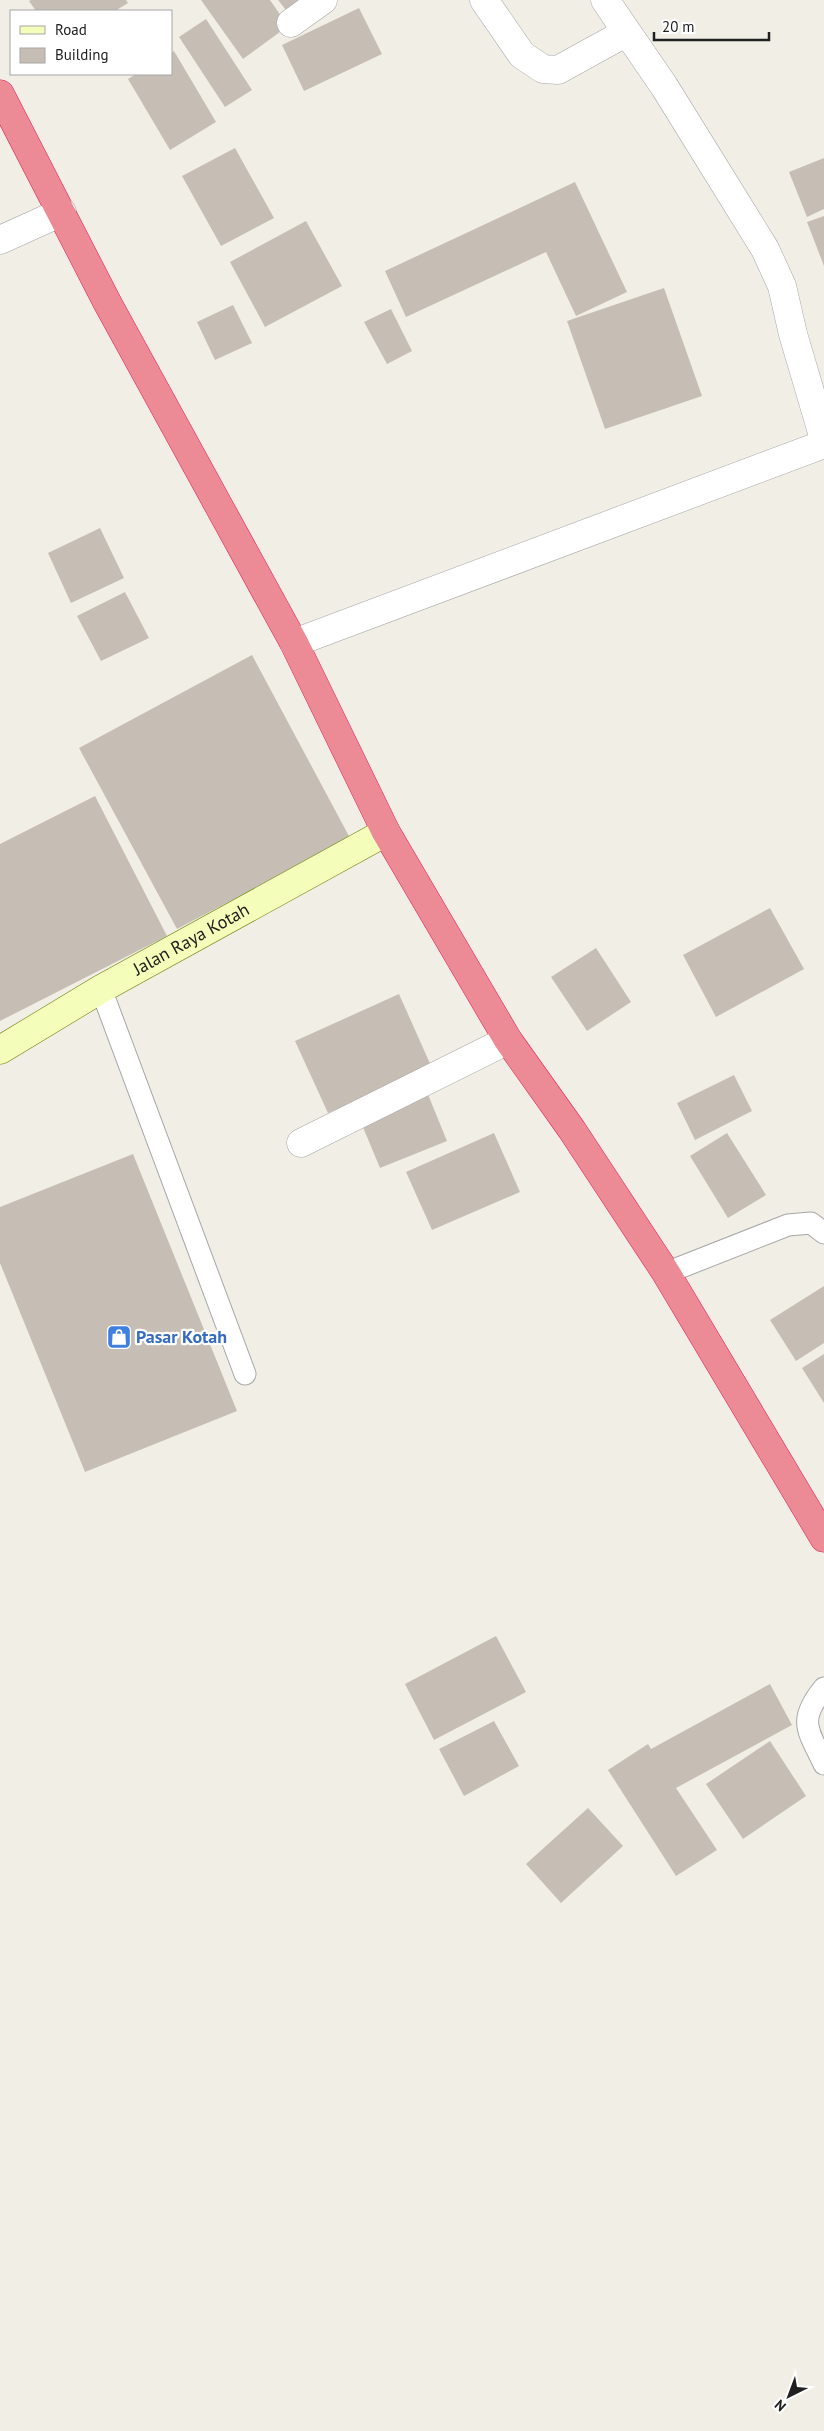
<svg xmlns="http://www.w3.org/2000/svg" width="824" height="2431" font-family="'PT Sans',sans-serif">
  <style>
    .building { fill: #c6beb5 }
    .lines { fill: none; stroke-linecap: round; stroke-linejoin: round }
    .lane-casing { stroke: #a7a7a7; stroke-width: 23 }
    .street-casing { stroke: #a7a7a7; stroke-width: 29 }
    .secondary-casing { stroke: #677f00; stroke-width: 29 }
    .highway-casing { stroke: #e51e53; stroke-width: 29 }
    .lane { stroke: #fff; stroke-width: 21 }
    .street { stroke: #fff; stroke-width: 28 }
    .secondary { stroke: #f4fdb9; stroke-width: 28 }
    .highway { stroke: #ec8b96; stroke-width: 28 }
    .labels { text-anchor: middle; stroke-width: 4.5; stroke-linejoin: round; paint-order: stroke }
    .street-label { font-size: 18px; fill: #202020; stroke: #fff }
    .shop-label { font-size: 18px; font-weight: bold; fill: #366cbe; stroke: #fff; text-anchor: start }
  </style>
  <rect width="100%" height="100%" fill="#f1eee6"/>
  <!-- building -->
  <path class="building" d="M31 0H126L128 3 115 11H36L29 1Z
    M201 0H270L288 26 243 59Z
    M278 0H299L286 10Z
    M359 8 382 54 304 91 282 45Z
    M206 19 252 90 225 107 179 37Z
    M174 51 216 122 170 150 128 79 136 74H171V53Z
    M235 148 274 218 221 246 182 176Z
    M824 158V209L807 217 789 172Z
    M575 182 627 292 576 316 546 252 406 317 385 271Z
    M824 216V266L807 222Z
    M306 221 342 286 265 327 230 262Z
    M664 288 702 396 605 429 567 321Z
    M233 305 252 343 215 360 197 322Z
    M391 309 412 351 387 364 364 322Z
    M100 528 124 578 71 603 48 553Z
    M125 592 149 638 101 661 77 616Z
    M252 655 350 838 177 929 79 748Z
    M95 796 167 936 0 1021V844Z
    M770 908 804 969 716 1017 683 955Z
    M596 948 631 1002 587 1031 551 977Z
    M399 994 432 1068 328 1113 295 1041Z
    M734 1075 752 1111 695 1140 677 1103Z
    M427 1092 447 1141 380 1168 360 1120Z
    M494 1133 520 1192 432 1230 406 1172Z
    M727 1133 766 1195 728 1218 690 1156Z
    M133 1154 237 1411 85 1472 0 1263V1207Z
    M824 1286V1343L796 1361 770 1320Z
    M824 1354V1403L802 1368Z
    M496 1636 526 1692 434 1740 405 1684Z
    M770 1684 792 1725 676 1788 717 1850 676 1876 608 1770 648 1744 651 1749Z
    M494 1721 519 1766 464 1796 439 1749Z
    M770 1741 806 1796 743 1839 706 1784Z
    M588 1808 623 1846 561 1903 526 1864Z"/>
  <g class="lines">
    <defs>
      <path id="lane" d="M101 989 245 1374
        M666 1273 788 1225 811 1223 824 1233
        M824 1688C797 1721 808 1730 824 1764"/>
      <path id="street" d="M484 0 522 55 543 69 558 70 627 32
        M605 0 664 86 765 249 782 286 793 334 824 439
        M291 23 323 0
        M0 240 62 212
        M294 643 824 444
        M301 1143 508 1040"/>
      <g id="secondary">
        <path id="s1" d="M0 1050 101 989 386 832"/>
      </g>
      <path id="highway" d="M0 94 108 304 294 643 386 832 508 1040 572 1130 666 1273 824 1538"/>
    </defs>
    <!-- lane casing -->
    <use href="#lane" class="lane-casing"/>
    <!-- street casing -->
    <use href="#street" class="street-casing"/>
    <!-- secondary casing -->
    <use href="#secondary" class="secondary-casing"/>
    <!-- highway casing -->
    <use href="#highway" class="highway-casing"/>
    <!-- lane -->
    <use href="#lane" class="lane"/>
    <!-- street -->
    <use href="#street" class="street"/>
    <!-- secondary -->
    <use href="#secondary" class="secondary"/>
    <!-- highway -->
    <use href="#highway" class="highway"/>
  </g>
  <!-- icons -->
  <defs>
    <symbol id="shop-square" viewBox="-11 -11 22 22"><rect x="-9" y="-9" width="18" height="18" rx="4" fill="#3f7fe0" stroke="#fff"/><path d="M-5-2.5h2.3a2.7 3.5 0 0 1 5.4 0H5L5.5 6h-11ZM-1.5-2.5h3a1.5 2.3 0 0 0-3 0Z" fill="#fff"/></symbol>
  </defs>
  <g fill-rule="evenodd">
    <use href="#shop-square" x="105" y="1323" width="28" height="28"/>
  </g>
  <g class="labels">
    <!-- street labels -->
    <g class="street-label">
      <text dy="6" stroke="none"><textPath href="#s1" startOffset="221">Jalan Raya Kotah</textPath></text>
    </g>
    <!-- shop labels -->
    <g class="shop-label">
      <text x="136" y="1343">Pasar Kotah</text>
    </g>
  </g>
  <!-- legend -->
  <rect x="10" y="10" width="162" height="65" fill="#ffffff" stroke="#a6a6a6"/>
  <rect x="20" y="26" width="25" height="8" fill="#f4fdb9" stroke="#a6a6a6"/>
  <text x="55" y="35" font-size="15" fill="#202020">Road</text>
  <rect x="20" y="48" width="25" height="15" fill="#c6beb5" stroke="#a6a6a6"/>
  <text x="55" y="60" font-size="15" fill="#202020">Building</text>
  <!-- north arrow -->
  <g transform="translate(789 2396) rotate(222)" stroke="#ffffff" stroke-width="4" paint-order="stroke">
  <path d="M0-4L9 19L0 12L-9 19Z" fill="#202020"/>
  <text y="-8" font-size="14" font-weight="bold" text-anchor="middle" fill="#202020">N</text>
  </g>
  <!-- scale -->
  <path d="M654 32v8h115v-8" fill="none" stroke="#202020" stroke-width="2.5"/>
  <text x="662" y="32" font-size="15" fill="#202020" stroke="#ffffff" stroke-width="4" paint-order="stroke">20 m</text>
</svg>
